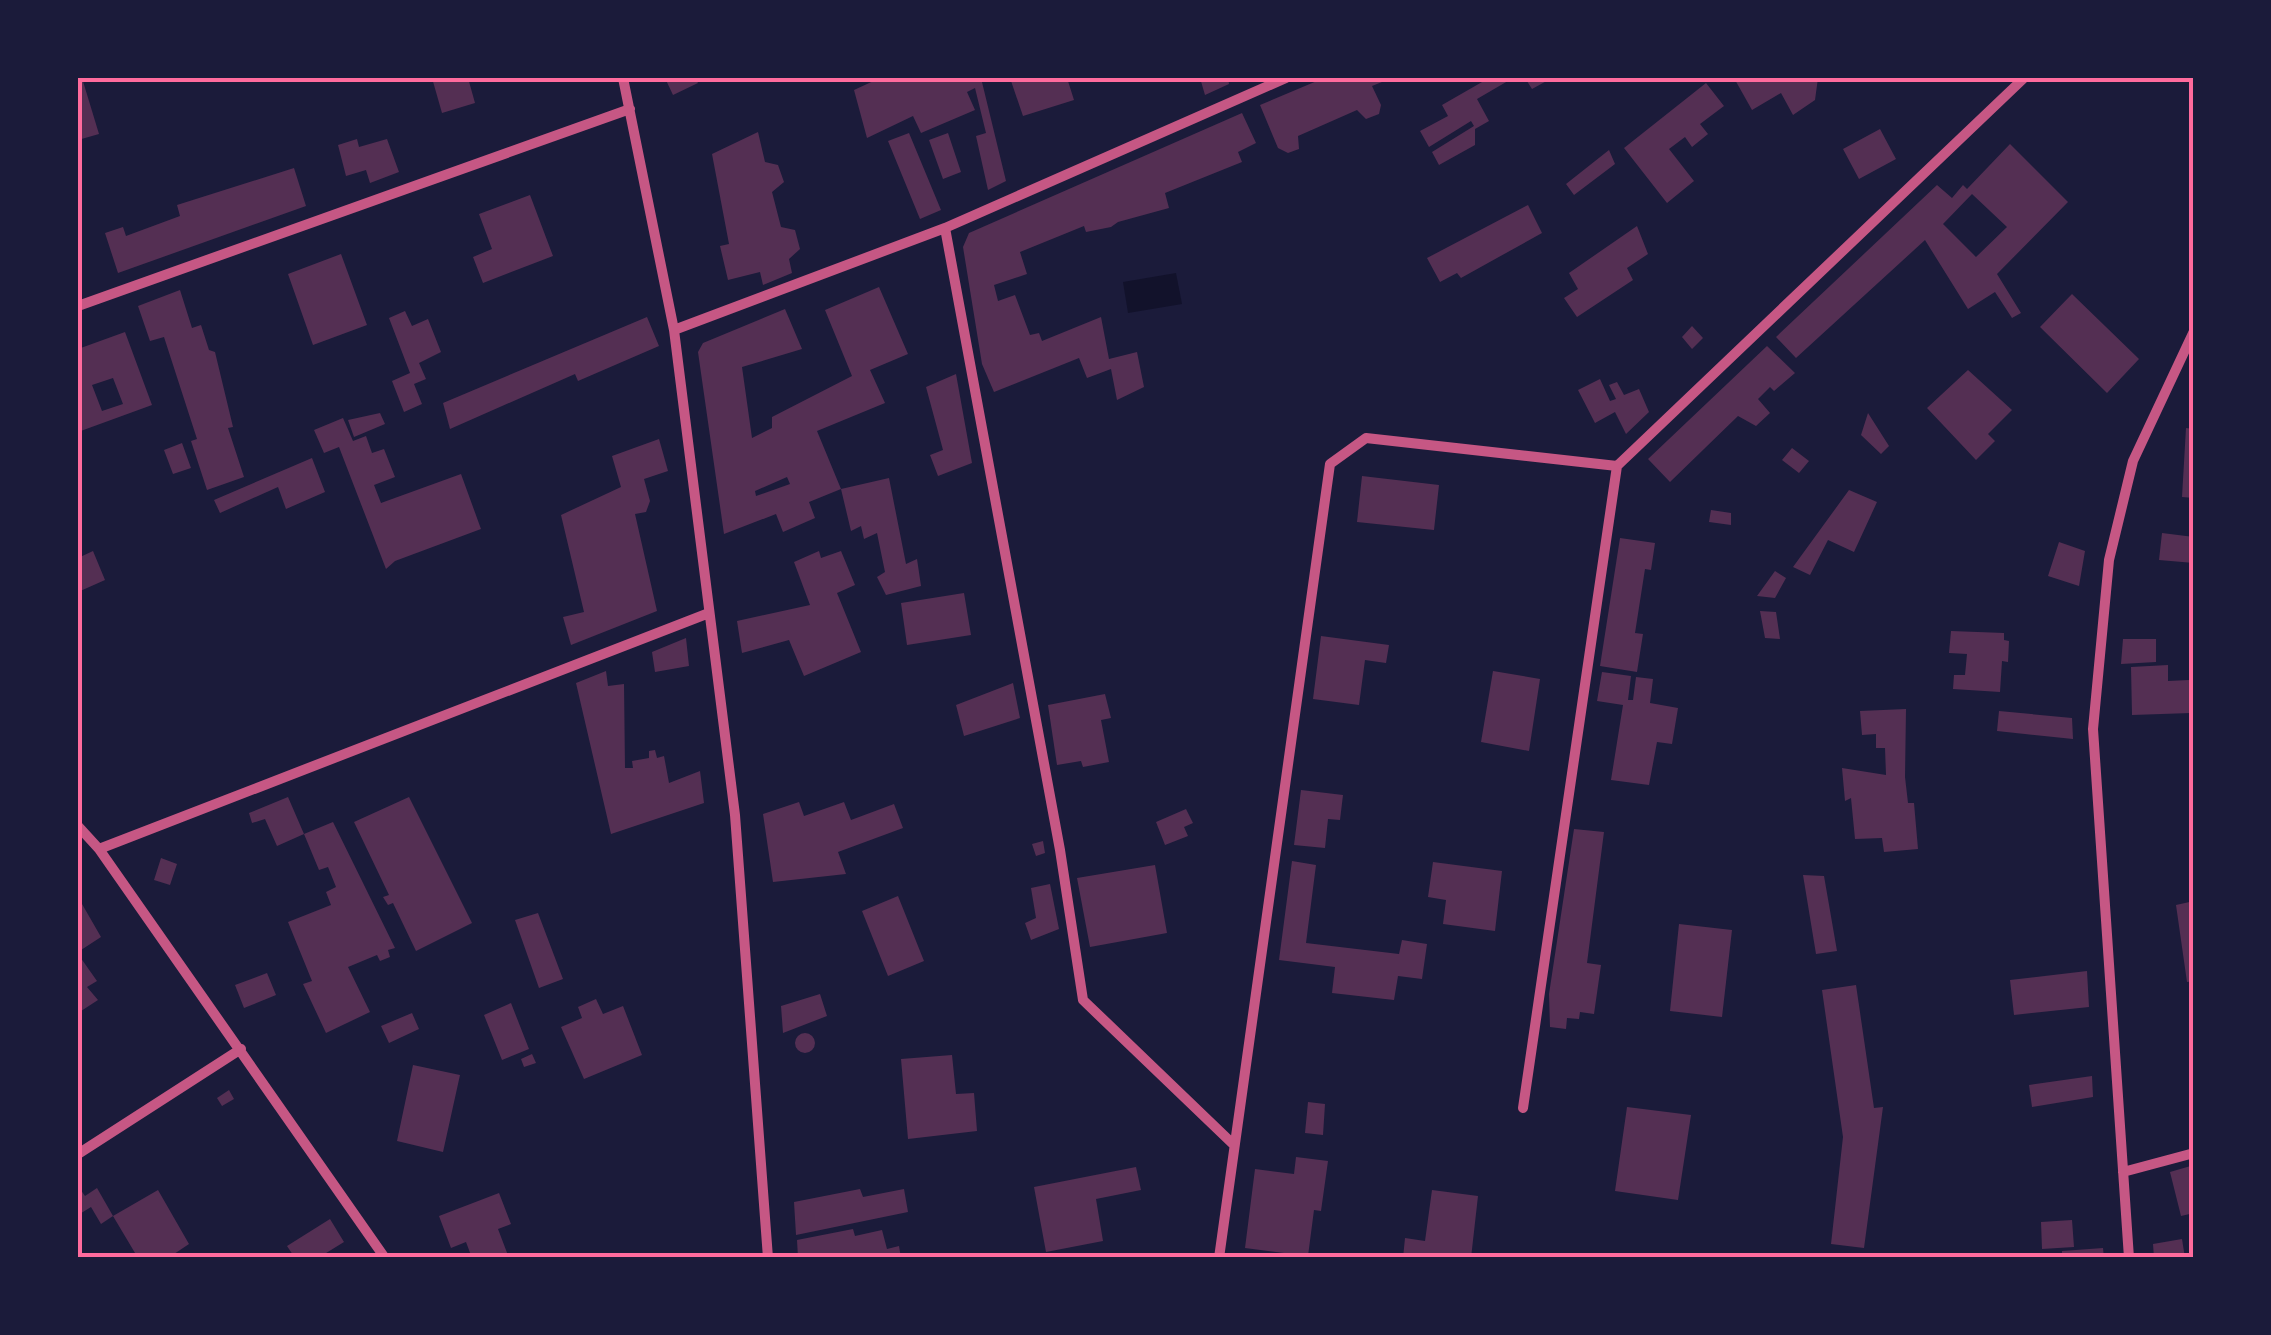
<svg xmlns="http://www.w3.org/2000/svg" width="2271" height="1335" font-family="Quicksand,sans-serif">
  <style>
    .water { fill: #12122b }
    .building { fill: #542f53; fill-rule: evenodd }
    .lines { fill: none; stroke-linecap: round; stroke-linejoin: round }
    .minor { stroke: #c65784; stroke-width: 10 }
    .neatline { fill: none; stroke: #ff6b9d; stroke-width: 4 }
  </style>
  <rect width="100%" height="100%" fill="#1b1b3a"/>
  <!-- water -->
  <path class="water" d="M1176 273 1182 304 1128 313 1123 282Z"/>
  <!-- building -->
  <path class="building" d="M78 78H82L99 134 78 140Z
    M432 78H468L475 103 442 113Z
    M665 78H695L698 83 673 95Z
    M880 78H981L1006 181 988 190 976 136 986 133 975 88 967 92 975 110 921 133 913 116 867 138 854 90Z
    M1010 78H1067L1074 100 1023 116Z
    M1200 78H1228L1229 84 1205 95Z
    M1324 78H1392L1372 86 1381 105 1379 114 1366 119 1357 110 1298 136 1299 149 1288 153 1278 148 1260 105Z
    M1489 78H1513L1477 99 1489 121 1475 129V145L1439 165 1432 152 1474 126 1471 121 1429 147 1420 131 1448 116 1442 105Z
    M1525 78H1552L1532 89Z
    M1734 78H1818L1815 100 1793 115 1781 93 1752 110Z
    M1706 83 1724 106 1700 124 1708 134 1692 147 1685 137 1669 149 1694 181 1667 203 1624 148Z
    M1242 113 1256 143 1238 152 1242 162 1165 193 1169 208 1118 222 1111 227 1086 232 1084 226 1020 252 1027 274 994 285 998 301 1015 295 1030 335 1039 333 1042 341 1101 317 1109 359 1137 352 1144 387 1117 400 1111 369 1087 378 1079 358 994 392 982 364 963 247 969 233Z
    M1880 129 1896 159 1859 179 1843 149Z
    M758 132 765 162 778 165 784 182 772 192 781 227 795 230 800 249 789 259 792 273 763 285 760 272 728 280 720 246 729 244 712 154Z
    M909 133 941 210 920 219 888 141Z
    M948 133 961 172 943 179 929 140Z
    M357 139 359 147 387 139 399 172 370 183 366 170 346 176 338 145Z
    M2010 144 2068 202 1997 274 2021 313 2012 318 1995 292 1968 309 1925 240 1796 358 1776 337 1937 185 1952 198 1963 185 1967 189ZM1972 194 2007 227 1976 257 1943 224Z
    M1609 150 1615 164 1574 195 1566 184Z
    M294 168 306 206 118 273 105 233 123 227 126 236 180 216 177 205Z
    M530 195 553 256 483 283 473 257 492 249 479 214Z
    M1528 205 1542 233 1461 278 1457 273 1440 282 1427 258Z
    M1637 226 1648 254 1627 268 1633 280 1577 317 1564 298 1578 289 1569 273Z
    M341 254 367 325 313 345 288 274Z
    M879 287 908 354 870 370 885 403 817 431 841 489 809 502 815 518 783 532 776 514 724 534 698 352 703 343 785 309 802 349 742 367 752 438 772 428V417L852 376 825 310ZM787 477 790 484 756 496 755 491Z
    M180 290 192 328 201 325 209 350 215 352 233 427 228 428 244 477 207 490 191 441 197 439 164 337 150 341 138 306Z
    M2072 294 2139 359 2107 393 2040 327Z
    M405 311 412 326 428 319 441 352 419 363 426 379 414 384 422 404 404 412 392 381 410 373 389 318Z
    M647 317 659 346 578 381 575 374 450 429 443 403Z
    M1692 326 1703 338 1692 349 1682 337Z
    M125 332 152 405 78 432V349ZM113 378 123 404 102 411 92 385Z
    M1767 346 1795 373 1774 391 1770 387 1758 399 1770 413 1756 426 1738 416 1670 482 1648 459Z
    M1968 370 2012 410 1988 434 1995 441 1976 460 1927 408Z
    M956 374 972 463 938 476 930 455 943 450 926 387Z
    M1600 379 1610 401 1616 399 1609 385 1617 382 1624 395 1639 389 1649 412 1626 434 1615 412 1595 423 1578 390Z
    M380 413 385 424 354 437 348 420Z
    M1868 413 1889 446 1881 454 1861 435Z
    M343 418 353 441 366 436 372 453 384 449 395 477 374 485 381 503 461 474 481 529 395 561 386 569 339 447 324 453 314 430Z
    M2186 428 2194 429V498L2182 497Z
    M659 439 668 471 644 479 650 501 646 512 635 514 657 611 571 645 563 617 584 612 561 515 621 487 612 456Z
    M182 443 191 468 173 474 164 450Z
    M1792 448 1809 461 1799 473 1782 460Z
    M312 458 325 492 286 509 278 487 220 513 214 500Z
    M1362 476 1439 485 1434 530 1357 522Z
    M889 478 906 564 917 559 921 586 886 595 877 577 885 572 877 533 864 539 861 526 851 531 841 489Z
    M1849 490 1877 502 1854 552 1828 540 1810 575 1793 567Z
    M1711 510 1731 513V525L1709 522Z
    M2162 533 2194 537V563L2159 560Z
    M1620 538 1655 543 1651 570 1645 569 1635 633 1643 634 1637 672 1600 666Z
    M2059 542 2085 551 2079 586 2048 576Z
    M93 551 105 580 78 592V558Z
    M819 551 821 558 841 551 855 585 837 593 861 652 804 676 789 640 742 653 737 621 810 605 794 562Z
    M1775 571 1786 578 1775 598 1757 596Z
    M964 593 971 635 907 645 901 603Z
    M1760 611 1776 612 1780 639 1765 638Z
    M1951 631 2004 633V640L2009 641 2008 662 2002 661 2000 692 1953 689 1954 675H1965L1967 654 1949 653Z
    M1321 636 1389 645 1386 663 1365 660 1359 705 1313 699Z
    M686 638 689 666 655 672 652 652Z
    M2123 639H2156V662L2121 664Z
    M2168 665V681L2189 680 2194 688 2191 713 2132 715 2131 667Z
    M606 671 608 686 624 684 625 768H633L632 761 649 758V751L655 750 657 758 664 756 669 783 700 771 704 803 611 834 576 683Z
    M1493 671 1540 679 1529 751 1481 742Z
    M1602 672 1631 676 1628 700H1633L1636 677 1653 679 1650 703 1678 708 1672 744 1657 742 1649 785 1611 780 1623 705 1597 701Z
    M1013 683 1020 718 964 736 956 705Z
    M1105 694 1111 718 1101 720 1109 762 1083 767 1081 761 1057 765 1048 705Z
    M1906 709 1905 777 1908 803H1914L1918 849 1884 852 1882 838 1855 839 1851 798 1845 801 1842 768 1886 775 1885 748H1876V734L1862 735 1860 711Z
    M1999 711 2072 718 2073 739 1997 731Z
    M1301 790 1343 795 1340 820 1328 819 1325 848 1294 845Z
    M288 797 304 834 277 846 265 819 252 823 249 813Z
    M409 797 472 923 416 951 393 903 388 905 383 897 389 895 354 822Z
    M799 802 804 816 844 802 851 820 894 804 903 828 838 852 846 874 773 882 763 814Z
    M1186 809 1193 823 1184 827 1188 836 1165 845 1156 822Z
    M333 822 395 948 388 950 390 957 380 961 377 955 348 967 370 1012 326 1033 303 984 312 981 288 922 331 905 326 892 336 887 328 867 319 870 304 834Z
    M1574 829 1604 832 1587 963 1601 965 1594 1014 1580 1012 1579 1019 1567 1018 1566 1029 1550 1027 1549 994Z
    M1043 841 1045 853 1036 856 1032 844Z
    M161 858 177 864 170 885 154 880Z
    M1292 861 1316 865 1306 943 1399 954 1402 940 1427 944 1422 979 1398 976 1394 1000 1332 993 1335 967 1279 960Z
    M1433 862 1502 871 1495 931 1443 924 1446 900 1428 897Z
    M1155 865 1167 933 1090 947 1077 878Z
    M1803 875 1824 876 1837 951 1816 954Z
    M1050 884 1059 929 1031 940 1025 923 1036 918 1031 888Z
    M898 896 924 961 888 976 862 911Z
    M78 897 101 937 78 952Z
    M2194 901V981L2187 982 2176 905Z
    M538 913 563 979 539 988 515 920Z
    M1679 924 1732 930 1722 1017 1670 1011Z
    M78 954 97 981 87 987 98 1000 78 1013Z
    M2087 971 2089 1007 2014 1015 2010 980Z
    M267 973 276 995 244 1008 235 985Z
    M1856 985 1874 1108 1883 1107 1864 1248 1831 1244 1843 1137 1822 990Z
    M820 994 827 1016 783 1033 781 1006Z
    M596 999 603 1014 623 1006 642 1055 584 1079 561 1027 582 1018 578 1007Z
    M511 1003 529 1049 502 1060 484 1015Z
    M412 1013 419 1029 389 1043 381 1026Z
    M795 1043a10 10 0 1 1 20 0a10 10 0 1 1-20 0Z
    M532 1054 536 1063 524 1067 521 1059Z
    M952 1055 956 1094 974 1093 977 1131 908 1139 901 1059Z
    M413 1065 460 1075 443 1152 397 1141Z
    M2092 1076 2093 1097 2032 1107 2029 1085Z
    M229 1090 234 1099 222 1106 217 1098Z
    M1308 1102 1325 1104 1323 1135 1305 1133Z
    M1627 1107 1691 1115 1678 1200 1615 1191Z
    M1296 1157 1328 1161 1321 1211 1314 1210 1308 1256 1245 1248 1255 1169 1294 1174Z
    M2194 1165V1213L2181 1216 2170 1172Z
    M1136 1167 1141 1190 1096 1199 1103 1241 1046 1252 1034 1187Z
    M78 1186 85 1196 97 1188 113 1216 158 1190 189 1244 168 1258H138L113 1216 101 1224 91 1207 78 1215Z
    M860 1189 863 1197 904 1189 908 1212 796 1235 794 1202Z
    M1432 1190 1478 1196 1471 1258H1403L1405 1238 1425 1241Z
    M499 1193 511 1224 498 1229 509 1258H472L466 1242 451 1248 439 1216Z
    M330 1219 344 1242 318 1258H295L287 1246Z
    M2072 1220 2074 1247 2042 1249 2041 1222Z
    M853 1229 855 1236 882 1230 887 1249 899 1246 901 1258H798L797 1240Z
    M2182 1239 2185 1258H2154L2153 1244Z
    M2103 1248 2104 1258H2062V1251Z"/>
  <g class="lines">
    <!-- minor -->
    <path class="minor" d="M623 78 674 330 735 815 768 1258
      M945 228 1060 850 1083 1000 1234 1145
      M78 306 630 109
      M674 330 945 228 1286 78
      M78 826 99 849 385 1258
      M99 849 709 613
      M1523 1108 1617 466
      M78 1154 241 1049
      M2123 1172 2194 1153
      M1219 1258 1330 464 1366 438 1617 466 2024 78
      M2129 1258 2093 729 2109 560 2133 461 2194 331"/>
  </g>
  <!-- border -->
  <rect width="2271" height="1335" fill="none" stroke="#1b1b3a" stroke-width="160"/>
  <rect x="80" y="80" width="2111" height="1175" class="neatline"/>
</svg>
